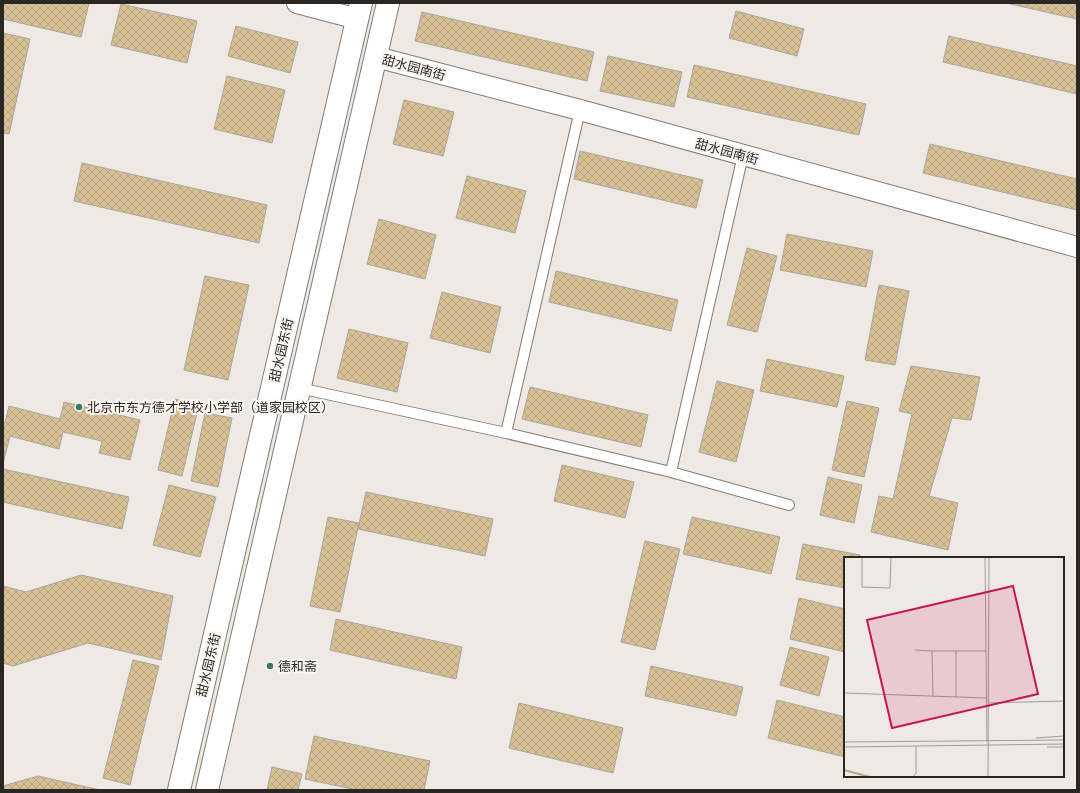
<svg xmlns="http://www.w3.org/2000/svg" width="1080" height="793" font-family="Karla,'Noto Sans SC',sans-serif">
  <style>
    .building { fill: url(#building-cross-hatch); stroke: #a8a59e }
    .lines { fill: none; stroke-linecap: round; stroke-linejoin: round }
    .service-casing { stroke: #817b76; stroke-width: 12 }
    .minor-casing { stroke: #817b76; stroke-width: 22 }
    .tertiary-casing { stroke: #817b76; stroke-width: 24 }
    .service { stroke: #fff; stroke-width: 10 }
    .minor { stroke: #fff; stroke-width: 20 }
    .tertiary { stroke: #fff; stroke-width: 22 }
    .poi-dot { fill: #387b6e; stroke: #fdf6f0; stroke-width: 1.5 }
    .labels { text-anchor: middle; stroke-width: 4; stroke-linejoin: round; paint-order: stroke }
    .street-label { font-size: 13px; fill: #292624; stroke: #fdf6f0 }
    .poi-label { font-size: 13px; fill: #292624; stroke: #fdf6f0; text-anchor: start }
    .inset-river { fill: none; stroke: #afae7f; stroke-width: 2 }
    .inset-road { fill: none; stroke: #a09b97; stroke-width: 1 }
    .view { fill: #c2185b; fill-opacity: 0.15; stroke: #c2185b; stroke-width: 2 }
    .inset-edge { fill: none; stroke: #292624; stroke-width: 2 }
  </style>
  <defs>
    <pattern id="building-cross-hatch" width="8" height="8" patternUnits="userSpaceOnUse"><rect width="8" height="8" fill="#d7c094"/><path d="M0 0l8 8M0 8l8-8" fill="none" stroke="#b9a57f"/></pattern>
  </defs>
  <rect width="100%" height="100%" fill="#f0e9e3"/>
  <!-- building -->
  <path class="building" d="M3 3H89L81 37 3 19Z
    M1006 3H1077V19Z
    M121 4 197 21 187 63 111 45Z
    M736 11 804 29 797 56 729 38Z
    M422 12 594 52 587 81 415 41Z
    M236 26 298 42 290 73 228 56Z
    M3 33 30 39 9 134 3 133Z
    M949 36 1077 66V94L943 62Z
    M608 56 682 72 674 107 600 91Z
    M694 65 866 104 859 135 687 97Z
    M227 76 285 90 272 143 214 129Z
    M404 100 454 112 443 156 393 144Z
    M930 144 1077 179V210L923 173Z
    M580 151 703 180 696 208 574 179Z
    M82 163 267 205 259 243 74 201Z
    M467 176 526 191 515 233 456 218Z
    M379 219 436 235 425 279 367 264Z
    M787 234 873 251 866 287 780 270Z
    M747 248 777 256 757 332 727 325Z
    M556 271 678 300 671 331 549 302Z
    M205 276 249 285 228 380 184 370Z
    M879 285 909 291 895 365 865 360Z
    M442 292 501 307 490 353 430 338Z
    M349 329 408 343 397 392 337 378Z
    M767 359 844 376 837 407 760 391Z
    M911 366 980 377 971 420 952 418 929 496 958 503 948 550 871 532 879 496 893 499 912 414 899 411Z
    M717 381 754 390 736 462 699 452Z
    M530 387 648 415 641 447 522 419Z
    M175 399 199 405 182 476 158 470Z
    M847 401 879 408 864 477 832 470Z
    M64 402 140 420 130 460 99 453 102 441 63 432 59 449 10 436 3 464V422L5 423 9 406 60 419Z
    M205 413 232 418 218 487 191 481Z
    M562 465 634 482 625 518 554 501Z
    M3 469 129 497 122 529 3 502Z
    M828 477 862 485 854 523 820 515Z
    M169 485 216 497 200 557 153 545Z
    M366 492 493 519 485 556 358 529Z
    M328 517 359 523 340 612 310 606Z
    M692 517 780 537 771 574 683 554Z
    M645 541 680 549 655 650 621 642Z
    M803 544 860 555V558H845V588L796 579Z
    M81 575 173 596 161 660 88 643 13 666 3 663V586L26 592Z
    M799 598 845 609V652L790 639Z
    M336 619 462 647 456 679 330 650Z
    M790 647 829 657 819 696 780 685Z
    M133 660 159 666 130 785 103 778Z
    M651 666 743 687 736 716 645 696Z
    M777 700 845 717V757L768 738Z
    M519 703 623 728 613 773 509 748Z
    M314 736 430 761 424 790H357L305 779Z
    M272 767 302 774 298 790H267Z
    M38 776 100 790H3V786Z"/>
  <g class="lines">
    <defs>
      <path id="service" d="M743 155 671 472 789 505
        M299 388 506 433 580 110
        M506 433 671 472"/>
      <path id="minor" d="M297 3 358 19
        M376 57 580 110 1077 247"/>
      <path id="tertiary" d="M179 790 361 3
        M207 790 388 3"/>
    </defs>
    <!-- service casing -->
    <use href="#service" class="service-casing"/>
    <!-- minor casing -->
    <use href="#minor" class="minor-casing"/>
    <!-- tertiary casing -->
    <use href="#tertiary" class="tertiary-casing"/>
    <!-- service -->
    <use href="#service" class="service"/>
    <!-- minor -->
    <use href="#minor" class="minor"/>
    <!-- tertiary -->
    <use href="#tertiary" class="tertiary"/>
  </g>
  <!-- markers -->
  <g class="poi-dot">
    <circle cx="79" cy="407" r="4"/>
    <circle cx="270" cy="666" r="4"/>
  </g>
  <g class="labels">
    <!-- street labels -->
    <g class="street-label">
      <text transform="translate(414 67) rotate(15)" y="5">甜水园南街</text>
      <text transform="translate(727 151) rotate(15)" y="5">甜水园南街</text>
      <text transform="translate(281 350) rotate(-77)" y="5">甜水园东街</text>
      <text transform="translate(208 665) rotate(-77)" y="5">甜水园东街</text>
    </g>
    <!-- poi labels -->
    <g class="poi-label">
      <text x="87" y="412">北京市东方德才学校小学部（道家园校区）</text>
      <text x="278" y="671">德和斋</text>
    </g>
  </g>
  <!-- overview -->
  <g transform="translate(844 557)">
    <rect width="220" height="220" fill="#f0e9e3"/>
    <path class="inset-river" d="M0 213 26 220"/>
    <path class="inset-road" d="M18 0V30L46 31 47 0M141 0 143 185M71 93 88 94 89 139M88 94H112M0 136 142 141M112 140V94H142M145 146 220 144M192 181 220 179M0 185 220 183M0 190 220 187M203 190H220M69 220 72 216V189M144 220 145 0"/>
    <path class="view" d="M169 29 194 137 48 171 23 63Z"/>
    <rect width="220" height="220" class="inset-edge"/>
  </g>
  <!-- border -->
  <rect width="1080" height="793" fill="none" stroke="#292624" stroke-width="8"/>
</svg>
